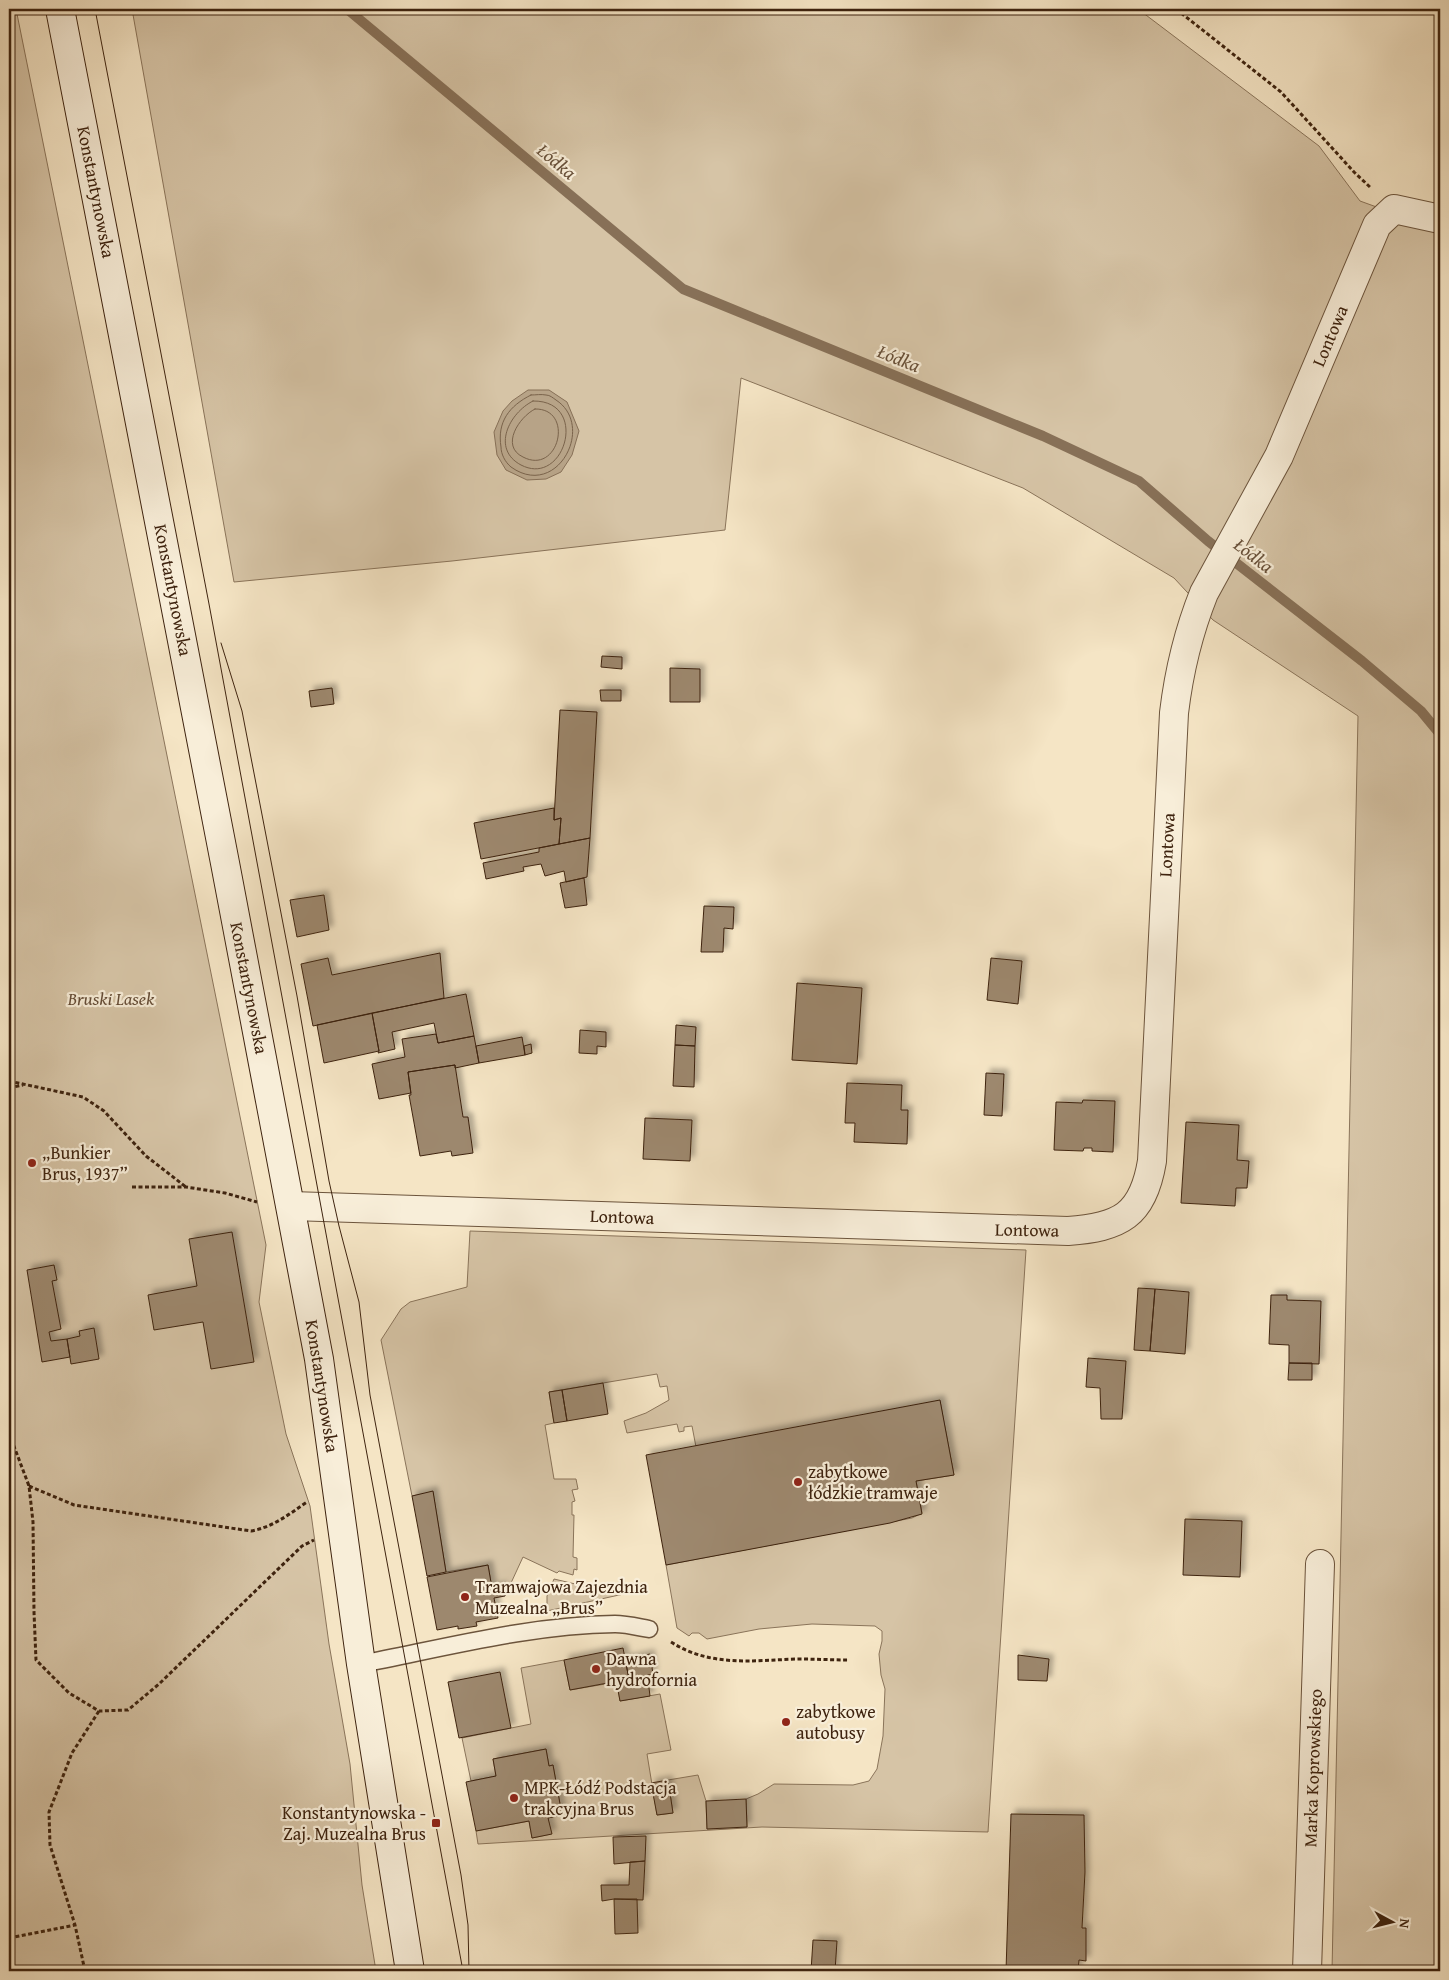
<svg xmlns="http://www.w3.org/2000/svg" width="1449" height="1980" font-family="'Gentium Book Plus',serif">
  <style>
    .green { fill: #d6c4a6; stroke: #8a745a }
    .water { fill: #b7a387; stroke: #877057 }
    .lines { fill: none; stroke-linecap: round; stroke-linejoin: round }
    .shore { stroke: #7a634b; stroke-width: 1 }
    .stream { stroke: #877057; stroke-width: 10 }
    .building { fill: #9d886e; stroke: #3e230f; filter: url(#shadow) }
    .lane-casing { stroke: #6c543c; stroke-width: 19 }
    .street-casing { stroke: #6c543c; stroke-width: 30 }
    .secondary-casing { stroke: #3e230f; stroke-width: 30 }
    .path { stroke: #3e230f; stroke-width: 3; stroke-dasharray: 4 2.5; stroke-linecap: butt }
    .lane { stroke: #f8eed9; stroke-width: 16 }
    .street { stroke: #f8eed9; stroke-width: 28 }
    .secondary { stroke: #f8eed9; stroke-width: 28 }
    .tram { stroke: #3e230f; stroke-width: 1 }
    .poi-dot { fill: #8f2418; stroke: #f8eed9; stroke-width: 2 }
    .labels { text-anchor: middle; stroke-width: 4.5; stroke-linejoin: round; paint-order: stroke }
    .street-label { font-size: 18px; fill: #3e230f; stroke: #f8eed9 }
    .park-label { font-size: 18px; font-style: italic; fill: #644b35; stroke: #f8eed9 }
    .poi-label { font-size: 18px; fill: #3e230f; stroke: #f8eed9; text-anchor: start }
    .water-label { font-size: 19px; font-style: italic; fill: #685039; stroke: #f8eed9 }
  </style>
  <defs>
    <filter id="shadow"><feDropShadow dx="4.5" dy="-4.5" stdDeviation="2.5" flood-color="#0004"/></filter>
  </defs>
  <rect width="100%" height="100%" fill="#f5e5c5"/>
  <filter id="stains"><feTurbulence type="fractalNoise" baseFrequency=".004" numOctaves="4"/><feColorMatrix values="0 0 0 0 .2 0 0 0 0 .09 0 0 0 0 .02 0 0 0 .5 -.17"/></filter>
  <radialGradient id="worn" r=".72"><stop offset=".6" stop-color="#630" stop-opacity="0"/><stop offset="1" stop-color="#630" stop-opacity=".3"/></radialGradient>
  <!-- green -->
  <path class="green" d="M9 9H16L266 1245 259 1302 286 1434 310 1506 329 1644 350 1764 362 1885 376 1971H9Z
    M132 9H1138L1319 146 1360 201 1440 230V1971H1332L1358 716 1213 620 1174 578 1023 488 741 378 725 530 452 561 234 582Z
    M470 1231 1026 1250 988 1832 762 1827 478 1844 476 1831 529 1821 532 1838 551 1834 548 1818 562 1815 553 1765 549 1766 546 1749 493 1759 496 1776 471 1781 462 1738 531 1724 521 1668 564 1660 570 1690 617 1682 620 1701 660 1694 671 1750 647 1754 657 1815 673 1813 668 1780 698 1775 706 1801 707 1829 747 1827 746 1799 758 1794 774 1784 853 1785 869 1781 877 1769 883 1736 885 1689 881 1675 879 1654 882 1641V1631L875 1626 812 1624 759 1629 707 1639 699 1633H692L689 1636 677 1628 666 1565 912 1518 922 1513 916 1481 954 1475 940 1401 696 1447 692 1426 684 1427V1431L679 1432 677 1424 627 1433 624 1421 646 1413 669 1400 667 1386 660 1387 657 1374 549 1392 554 1423 545 1425 554 1479H576L578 1489 572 1490 575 1501 572 1502V1515H574L573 1557 577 1558V1570L574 1569 573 1575 559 1571 557 1573 523 1557 505 1596 502 1586 492 1588 488 1565 446 1572 433 1492 412 1496 381 1340 401 1309 410 1302 467 1287Z
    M554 1579 588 1587 646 1589 547 1611V1596Z"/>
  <!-- water -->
  <path class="water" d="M528 390H549L567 402 579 431 572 455 561 472 546 479 527 480 506 470 497 455 494 432 503 411 512 401Z"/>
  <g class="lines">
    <!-- shore -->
    <path class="shore" d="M531 395C536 395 541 394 546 395 550 395 553 398 556 400 596 426 557 500 511 467 505 462 501 454 501 447 497 422 509 406 531 395Z
      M533 401C590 400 565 488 521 465 491 449 509 413 533 401Z
      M535 409C575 408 559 476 523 457 500 446 519 417 535 409Z"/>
    <!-- stream -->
    <path class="stream" d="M347 9 683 289 1043 436 1139 481 1208 541 1362 661 1421 711 1440 734"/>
  </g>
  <!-- building -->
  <path class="building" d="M602 656 622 657V669L601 667Z
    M670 668 700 669V702H670Z
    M332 688 334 704 311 707 309 691Z
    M600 690H621V701H601Z
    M560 710 597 712 590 838 559 844 561 818 554 820Z
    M554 808V820L561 818 559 844 481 859 474 823Z
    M590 838 587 877 566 882 564 871 545 876 541 864 523 867 524 871 486 879 483 863 539 852V848Z
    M584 878 587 905 565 908 560 883Z
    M324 895 329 930 297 937 290 900Z
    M704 906 734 907 733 929 724 928 723 952H701Z
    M440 953 444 998 313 1026 301 964 328 958 332 975Z
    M991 958 1022 961 1018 1004 987 1000Z
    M797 983 862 988 857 1064 792 1060Z
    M466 994 474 1036 438 1043 434 1023 392 1032 395 1049 378 1053 379 1051 372 1013Z
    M372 1013 379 1051 324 1063 317 1025Z
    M676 1025 696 1027 695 1046 675 1045Z
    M580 1030 606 1032V1047L597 1046V1054L579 1053Z
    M436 1034 438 1043 474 1036 479 1063 455 1068V1065L408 1072 411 1093 379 1099 372 1064 405 1057 402 1039Z
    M522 1037 525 1055 479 1063 476 1046Z
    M531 1044 532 1053 525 1055 524 1046Z
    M675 1045 695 1046 694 1087 673 1086Z
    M455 1065 463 1117H468L473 1153 452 1156 451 1151 420 1156 409 1095H411L408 1072Z
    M986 1073 1004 1074 1002 1116 984 1115Z
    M847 1083 902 1085 901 1110H908L907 1144 854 1142 855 1123H845Z
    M1083 1100 1115 1101 1113 1152 1092 1151V1148H1084L1083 1151 1054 1150 1056 1102 1082 1103Z
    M645 1118 692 1120 690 1161 643 1159Z
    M1186 1122 1239 1125 1237 1160 1249 1161 1247 1188H1236L1235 1206 1181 1203Z
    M232 1232 254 1362 211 1369 203 1322 154 1330 148 1295 197 1286 189 1239Z
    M54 1265 57 1280 52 1281 61 1329 49 1332 51 1341 67 1339 70 1357 42 1362 27 1270Z
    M1138 1288 1155 1289 1150 1351 1134 1350Z
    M1155 1289 1189 1292 1185 1354 1150 1351Z
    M1271 1295H1287V1300L1321 1301 1319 1364 1289 1363V1345L1269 1344Z
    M94 1328 99 1359 71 1364 67 1339 80 1336 79 1331Z
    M1088 1358 1126 1361 1122 1419H1101L1100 1388 1086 1387Z
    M1289 1363H1312V1380H1288Z
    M603 1383 608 1414 567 1421 562 1390Z
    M562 1390 567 1421 554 1423 549 1392Z
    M940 1400 954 1475 916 1481 922 1514 890 1523 666 1565 646 1455Z
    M433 1491 446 1572 427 1576 412 1496Z
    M1185 1519 1242 1521 1240 1577 1183 1575Z
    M488 1565 492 1588 502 1586 505 1596 494 1598 498 1618 476 1622 477 1626 458 1629V1626L437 1630 427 1577Z
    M623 1648 629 1679 570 1690 564 1660Z
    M650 1654 653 1674 629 1679 625 1659Z
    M1018 1655 1049 1659 1047 1681 1018 1680Z
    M500 1672 511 1728 459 1738 448 1682Z
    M648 1680 650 1696 620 1701 617 1685Z
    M546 1749 549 1766 553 1765 562 1815 548 1818 552 1834 532 1838 529 1821 476 1831 466 1782 496 1776 493 1759Z
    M668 1780 673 1813 657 1815 651 1783Z
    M746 1799 747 1827 707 1829 706 1801Z
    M1011 1814 1084 1815 1085 1872 1082 1928H1086V1961L1079 1960 1078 1971H1006Z
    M646 1836 645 1861 614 1864 613 1837Z
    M645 1861 643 1900 614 1899 602 1901 601 1885H629L630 1862Z
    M614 1899H637L638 1933 615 1934Z
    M813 1940 837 1941 835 1971H811Z"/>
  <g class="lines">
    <defs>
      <path id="lane" d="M361 1664C444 1648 530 1625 615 1624 626 1624 638 1627 649 1629"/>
      <path id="street" d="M291 1206 1068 1231C1120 1227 1143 1216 1152 1161L1174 713C1179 671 1188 633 1204 593L1279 456 1377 225 1394 209 1440 219
        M1307 1971 1320 1564"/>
      <path id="secondary" d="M60 9 225 863 319 1359 361 1664 410 1971"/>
    </defs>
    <!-- lane casing -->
    <use href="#lane" class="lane-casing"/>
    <!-- street casing -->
    <use href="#street" class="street-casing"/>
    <!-- secondary casing -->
    <use href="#secondary" class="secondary-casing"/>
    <!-- path -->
    <path class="path" d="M1176 9 1281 92 1354 172 1371 188
      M9 1081 83 1097 104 1111 146 1156 186 1187
      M9 1088 23 1085
      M132 1187H186L225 1193 257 1202
      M9 1433 29 1486 33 1522 34 1612 36 1660 69 1693 99 1711 128 1710 159 1684 302 1546 314 1540
      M29 1486 74 1505 251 1531C273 1527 288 1515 307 1502
      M671 1642C712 1668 754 1660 799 1659 816 1659 833 1660 849 1660
      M9 1938 75 1925
      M85 1971 75 1925 50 1845 49 1812 72 1753 99 1711"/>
    <!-- lane -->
    <use href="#lane" class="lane"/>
    <!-- street -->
    <use href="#street" class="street"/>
    <!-- secondary -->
    <use href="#secondary" class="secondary"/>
    <!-- tram -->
    <path class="tram" d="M95 9 209 604 463 1971
      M221 643 242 711 297 996 329 1181 339 1226 359 1302 370 1395 461 1875 468 1925 469 1971"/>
  </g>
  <!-- markers -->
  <g class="poi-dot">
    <circle cx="32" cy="1163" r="5"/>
    <circle cx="798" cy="1482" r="5"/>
    <circle cx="465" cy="1597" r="5"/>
    <circle cx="596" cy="1669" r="5"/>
    <circle cx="786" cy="1722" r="5"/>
    <circle cx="514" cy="1798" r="5"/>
    <rect x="431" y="1818" width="10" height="10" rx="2.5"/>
  </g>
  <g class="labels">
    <!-- street labels -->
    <g class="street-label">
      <text transform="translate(96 192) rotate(79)" y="6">Konstantynowska</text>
      <text transform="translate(1330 336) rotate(-67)" y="6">Lontowa</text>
      <text transform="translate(173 590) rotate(79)" y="6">Konstantynowska</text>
      <text transform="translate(1167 845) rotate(-87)" y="6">Lontowa</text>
      <text transform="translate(249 988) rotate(79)" y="6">Konstantynowska</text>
      <text transform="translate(622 1217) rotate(2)" y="6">Lontowa</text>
      <text transform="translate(1027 1230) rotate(1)" y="6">Lontowa</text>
      <text transform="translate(322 1386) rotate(81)" y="6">Konstantynowska</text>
      <text transform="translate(1313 1768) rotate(-88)" y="6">Marka Koprowskiego</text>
    </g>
    <!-- park labels -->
    <g class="park-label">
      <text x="111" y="1005">Bruski Lasek</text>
    </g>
    <!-- poi labels -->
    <g class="poi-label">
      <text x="42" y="1159">„Bunkier<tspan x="42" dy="21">Brus, 1937”</tspan></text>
      <text x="808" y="1478">zabytkowe<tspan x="808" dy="21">łódzkie tramwaje</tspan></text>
      <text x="475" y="1593">Tramwajowa Zajezdnia<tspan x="475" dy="21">Muzealna „Brus”</tspan></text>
      <text x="606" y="1665">Dawna<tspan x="606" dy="21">hydrofornia</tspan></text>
      <text x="796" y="1718">zabytkowe<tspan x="796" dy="21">autobusy</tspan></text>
      <text x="524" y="1794">MPK-Łódź Podstacja<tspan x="524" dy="21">trakcyjna Brus</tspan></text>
      <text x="426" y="1819" text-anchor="end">Konstantynowska -<tspan x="426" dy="21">Zaj. Muzealna Brus</tspan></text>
    </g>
    <!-- water labels -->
    <g class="water-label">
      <text transform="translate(557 161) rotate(40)" y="7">Łódka</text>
      <text transform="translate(899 358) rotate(22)" y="7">Łódka</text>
      <text transform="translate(1254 555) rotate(38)" y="7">Łódka</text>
    </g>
  </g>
  <!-- margin -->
  <rect width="1449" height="1980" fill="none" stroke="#f5e5c5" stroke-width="30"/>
  <rect x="10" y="10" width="1429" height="1960" fill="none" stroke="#3e230f" stroke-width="2.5"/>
  <rect x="15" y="15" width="1419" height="1950" fill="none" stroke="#3e230f"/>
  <!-- north arrow -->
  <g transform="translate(1392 1922) rotate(97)" stroke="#f8eed9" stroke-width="4" paint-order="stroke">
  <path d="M0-4L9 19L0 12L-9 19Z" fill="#3e230f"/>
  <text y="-8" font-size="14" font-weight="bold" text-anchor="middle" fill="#3e230f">N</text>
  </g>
  <rect width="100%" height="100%" filter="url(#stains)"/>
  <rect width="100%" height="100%" fill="url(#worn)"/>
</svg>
